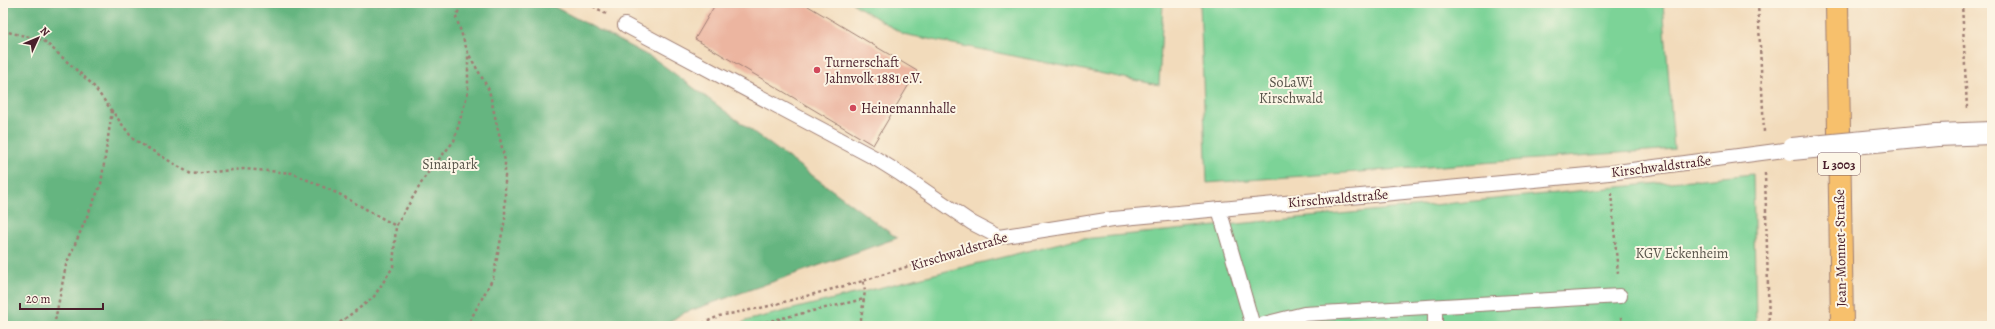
<svg xmlns="http://www.w3.org/2000/svg" width="1995" height="329" font-family="Alegreya,serif">
  <style>
    .green { fill: #7cd397; stroke: #637961 }
    .forest { fill: #65b580; stroke: #586a56 }
    .building { fill: #ecb5a0 }
    .lines { fill: none; stroke-linecap: round; stroke-linejoin: round }
    .lane-casing { stroke: #9e7d73; stroke-width: 16 }
    .street-casing { stroke: #9e7d73; stroke-width: 24 }
    .primary-casing { stroke: #9e7d73; stroke-width: 24 }
    .path { stroke: #9e7d73; stroke-width: 2.5; stroke-dasharray: 3 3; stroke-linecap: butt }
    .lane { stroke: #fff; stroke-width: 14 }
    .street { stroke: #fff; stroke-width: 22 }
    .primary { stroke: #f7c06c; stroke-width: 22 }
    .street-bridge-casing { stroke: #9e7d73; stroke-width: 24; stroke-linecap: butt }
    .street-bridge { stroke: #fff; stroke-width: 22 }
    .poi-dot { fill: #d1495b; stroke: #fcf5e5; stroke-width: 1.5 }
    .labels { text-anchor: middle; stroke-width: 4; stroke-linejoin: round; paint-order: stroke }
    .shield { fill: #fcf5e5; stroke: #7f5f63; stroke-width: 1 }
    .shield-label { font-size: 13px; font-weight: bold; fill: #4a1f2b }
    .poi-label { font-size: 14px; fill: #4a1f2b; stroke: #fcf5e5; text-anchor: start }
    .park-label { font-size: 14px; fill: #59554b; stroke: #fcf5e5 }
    .street-label { font-size: 14px; fill: #4a1f2b; stroke: #fcf5e5 }
  </style>
  <rect width="100%" height="100%" fill="#fcf5e5"/>
  <filter id="ink" filterUnits="userSpaceOnUse"><feTurbulence type="fractalNoise" baseFrequency=".025" numOctaves="2"/><feDisplacementMap in="SourceGraphic" scale="8" xChannelSelector="R" yChannelSelector="G"/><feConvolveMatrix kernelMatrix="1 2 1 2 8 2 1 2 1" color-interpolation-filters="sRGB"/></filter>
  <filter id="wash" filterUnits="userSpaceOnUse"><feTurbulence type="fractalNoise" baseFrequency=".012" numOctaves="4" result="noise"/><feDisplacementMap in="SourceGraphic" scale="16" xChannelSelector="R" yChannelSelector="G"/><feGaussianBlur stdDeviation="0.9" result="paint"/><feColorMatrix in="noise" values="0 0 0 0 0 0 0 0 0 0 0 0 0 0 0 0 0 1.4 0 .05"/><feComposite in="paint" operator="in"/></filter>
  <g filter="url(#wash)">
    <rect width="100%" height="100%" fill="#f2dbbb"/>
    <!-- green -->
    <path class="green" d="M852 3H1163L1159 85 903 34Z
      M1200 3H1663L1674 149 1207 183Z
      M1753 174 1756 326H739L745 321 1072 240Z"/>
    <!-- forest -->
    <path class="forest" d="M3 3H547L656 60 897 238 681 314 664 326H3Z"/>
    <g id="blocks">
      <!-- building -->
      <path class="building" d="M716 3H803L917 71 873 145 695 39Z"/>
    </g>
  </g>
  <g filter="url(#ink)">
    <use href="#blocks" fill-opacity="0" stroke="#9e7d73" stroke-width="1"/>
    <g class="lines">
      <defs>
        <path id="lane" d="M625 25 875 158 899 173 972 223 999 237 1113 219 1609 173 1792 149
          M1219 209 1253 326
          M1435 308V326
          M1256 326 1304 314 1620 296"/>
        <path id="street" d="M1937 135 1992 133"/>
        <path id="primary" d="M1837 3 1842 326"/>
      </defs>
      <!-- lane casing -->
      <use href="#lane" class="lane-casing"/>
      <!-- street casing -->
      <use href="#street" class="street-casing"/>
      <!-- primary casing -->
      <use href="#primary" class="primary-casing"/>
      <!-- path -->
      <path class="path" d="M588 3 608 15
        M1758 3 1764 132
        M1962 3 1967 109
        M3 31 43 40 92 84 133 139 191 174 243 169 292 173 339 194 396 226
        M1765 173 1769 326
        M1611 193 1618 274
        M1621 317 1622 326
        M54 326 66 265 101 184 112 111
        M335 326 373 298 393 267 396 226 426 175 454 141 468 92V53L456 17 462 3
        M467 326 493 278 505 219V161L489 90 468 53
        M697 326 719 316 765 307 863 281 971 246
        M748 326 864 299
        M860 326 865 291 863 281"/>
      <!-- lane -->
      <use href="#lane" class="lane"/>
      <!-- street -->
      <use href="#street" class="street"/>
      <!-- primary -->
      <use href="#primary" class="primary"/>
      <defs>
        <path id="street-bridge" d="M1792 149 1937 135"/>
      </defs>
      <!-- street-bridge casing -->
      <use href="#street-bridge" class="street-bridge-casing"/>
      <!-- street-bridge -->
      <use href="#street-bridge" class="street-bridge"/>
    </g>
  </g>
  <!-- markers -->
  <g class="poi-dot">
    <circle cx="817" cy="70" r="4"/>
    <circle cx="853" cy="108" r="4"/>
  </g>
  <g class="labels">
    <!-- shield labels -->
    <rect class="shield" x="1818" y="153" width="42" height="22" rx="3"/>
    <g class="shield-label">
      <text x="1839" y="169">L 3003</text>
    </g>
    <!-- poi labels -->
    <g class="poi-label">
      <text x="825" y="67">Turnerschaft<tspan x="825" dy="16">Jahnvolk 1881 e.V.</tspan></text>
      <text x="861" y="113">Heinemannhalle</text>
    </g>
    <!-- park labels -->
    <g class="park-label">
      <text x="1291" y="87">SoLaWi<tspan x="1291" dy="16">Kirschwald</tspan></text>
      <text x="450" y="169">Sinaipark</text>
      <text x="1682" y="258">KGV Eckenheim</text>
    </g>
    <!-- street labels -->
    <g class="street-label">
      <text transform="translate(1661 166) rotate(-7)" y="5">Kirschwaldstraße</text>
      <text transform="translate(1338 198) rotate(-5)" y="5">Kirschwaldstraße</text>
      <text transform="translate(1840 248) rotate(-91)" y="5">Jean-Monnet-Straße</text>
      <text transform="translate(959 251) rotate(-17)" y="5">Kirschwaldstraße</text>
    </g>
  </g>
  <!-- margin -->
  <rect width="1995" height="329" fill="none" stroke="#fcf5e5" stroke-width="16"/>
  <!-- north arrow -->
  <g transform="translate(38 38) rotate(46)" stroke="#fcf5e5" stroke-width="3" paint-order="stroke">
  <path d="M0-3L7 15L0 10L-7 15Z" fill="#4a1f2b"/>
  <text y="-6" font-size="11" font-weight="bold" text-anchor="middle" fill="#4a1f2b">N</text>
  </g>
  <!-- scale -->
  <path d="M20 303v6h83v-6" fill="none" stroke="#4a1f2b" stroke-width="2"/>
  <text x="26" y="303" font-size="12" fill="#4a1f2b" stroke="#fcf5e5" stroke-width="3" paint-order="stroke">20 m</text>
</svg>
